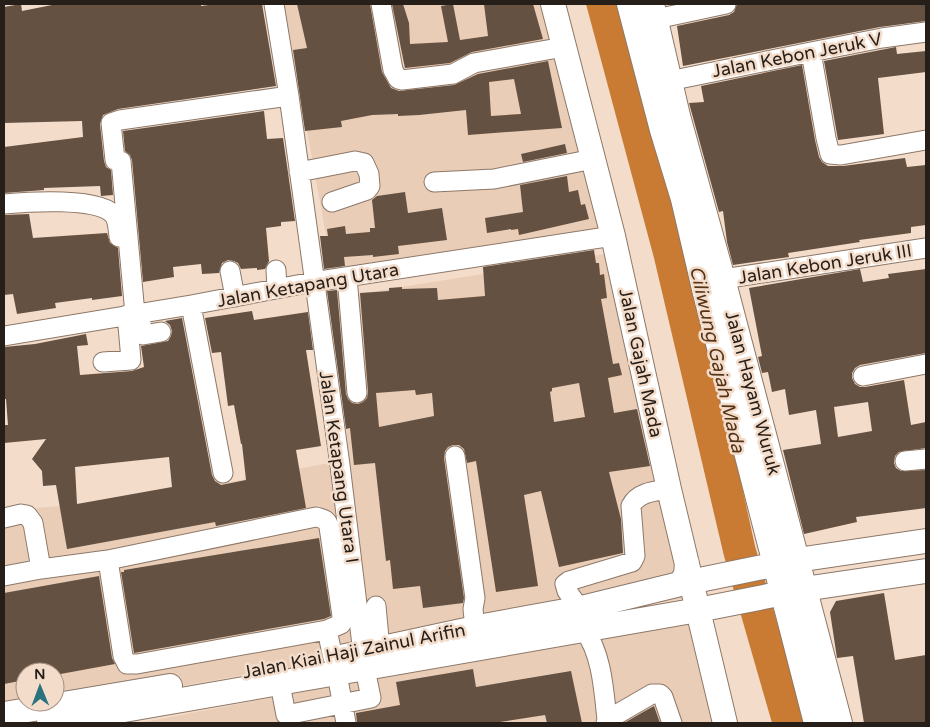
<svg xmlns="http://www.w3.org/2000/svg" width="930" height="727" font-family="'Varela Round',sans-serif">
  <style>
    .built { fill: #eacdb7; fill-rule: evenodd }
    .water { fill: #c97b33 }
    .building { fill: #645142; fill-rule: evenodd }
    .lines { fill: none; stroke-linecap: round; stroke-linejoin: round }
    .minor-casing { stroke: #8d7868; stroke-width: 21 }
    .major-casing { stroke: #8d7868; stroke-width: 26 }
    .minor { stroke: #fff; stroke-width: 19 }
    .major { stroke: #fff; stroke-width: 24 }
    .labels { text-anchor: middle; stroke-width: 5; stroke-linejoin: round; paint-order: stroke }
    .street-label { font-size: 18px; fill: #261e18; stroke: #f4dcca }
    .water-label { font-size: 19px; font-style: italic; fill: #543316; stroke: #f4dcca }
  </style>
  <rect width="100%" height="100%" fill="#f4dcca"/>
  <!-- built -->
  <path class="built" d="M284 4H543L604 234 334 279Z
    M605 254 687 598 4 717V516L22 509 172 498 221 484 349 459 335 298ZM25 672H55V702H25Z
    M690 618 716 723H139Z"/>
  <!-- water -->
  <path class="water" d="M586 4H627L688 240 755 546 806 723H772L724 556 654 258Z"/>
  <!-- building -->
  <path class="building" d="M21 4 22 11 57 4H201V6L216 4H262L276 86 118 109 103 115 100 124 104 161 106 167 111 170 113 195 101 196 100 186 44 188V190L4 193V147L83 137 82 121 4 123V7Z
    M297 4H370L382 72 391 88 399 91 454 85 478 74 548 61 562 128 468 135 466 110 419 115 398 116V114L372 115 341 121 342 127 305 131 293 50 307 48ZM514 79 521 114 491 116 489 82Z
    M392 4H403L409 23 410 44 448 42 441 6 453 4 460 40 488 36 484 4H533L543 39 472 52 450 63 405 68Z
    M737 4H926V21L880 27 683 66 677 26 729 15 734 12Z
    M896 47 897 54 926 51V72L878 78 884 134 838 140 824 61Z
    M802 65 815 140 819 157 822 162 828 166H843L905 158 907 167 926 165V225L911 227V233L859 240 860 242 788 253 789 257 733 265 727 242 723 211 719 212 689 103 704 102 701 86Z
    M264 111 267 139 283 138 295 221 281 222V226L266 228 269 261 265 269 257 270V268L241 269 238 263 234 261 228 260 222 263 219 273 202 274 201 264 173 267 174 277 143 282 132 160 130 155 125 151 123 131Z
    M565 144 567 153 523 162 521 154Z
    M567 176 569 192 578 190 581 205 585 204 589 219 519 235 518 229 511 230V229L487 233 485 218 523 212 520 185Z
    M405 192 408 213 442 208 447 240 398 246 399 254 373 257V255L344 257 345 266 324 269 320 236H328L327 229 345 226 346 234 370 232V228H375L372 200 377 196Z
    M29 214 33 238 107 233 110 243 118 248 122 296 92 300V298L55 303 56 308 17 314 13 294 4 295V215Z
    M594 250 596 263H599L600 275 604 274 607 298 601 299 613 364 619 363 622 375 608 378 614 413 637 409 650 466 609 472 621 519 623 553 559 567 541 491 524 495 538 586 496 592 476 461 467 463 464 449 459 445H453L448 447 445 451 444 458 464 598 463 603 423 608 420 586 393 589 390 560 386 561 375 463 354 465 350 428 346 429 327 291 337 290 346 394 348 399 352 403 358 404 363 402 367 398 368 392 360 293 389 291V288L402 287V289L437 288 438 300 485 296 483 267ZM579 383 585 417 554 422 550 392 552 391V388ZM415 390 416 395 432 393 434 416 379 427 376 393Z
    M860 269 863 282 889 278 888 274 926 269V353L860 365 855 368 852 373V378L855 384 860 387H865L904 380 911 425 926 422V448L899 452 895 456 894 463 896 468 901 471 926 470V508L856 517 857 522 804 534 783 450 821 444 816 410 789 415 785 389 772 392 768 372 762 373 758 357 762 356 749 288ZM868 402 872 431 838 437 834 407Z
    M252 311 254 320 308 312 313 350H306L321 446 296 450 306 508 216 526 215 522 67 549 56 485 43 486 42 471 32 459 46 439 4 443V425H8L6 399H4V347L35 344 86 334 88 345 77 346 80 375 132 371 144 367 141 346 168 341 171 336 172 331 170 325 165 321 182 318 212 475 215 481 221 485 246 480 242 444H241L234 405 228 406 221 352 212 353 205 318ZM169 457 172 487 77 504 75 467Z
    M319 538 331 616 324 619 134 653 121 572H124V570Z
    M99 576 112 658 115 664 55 675V672H25V680L4 684V593Z
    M884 593 895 660 926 655V723H864L853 656 837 658 830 612 836 601Z
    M473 669 476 687 571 671 582 723H547L545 715 493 723H357L356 713 400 705 396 682Z
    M654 706 660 723H624L645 711Z"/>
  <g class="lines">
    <defs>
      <path id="minor" d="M274 4 289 96 340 465 363 653
        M381 4 393 70 398 79 402 80 453 74 474 63 564 47
        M656 19 726 4
        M811 52 826 138 830 154 841 155 926 140
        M669 81 811 52 882 38 926 32
        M299 172 355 161 364 163 369 174 370 186 367 190 332 202
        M434 182 494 179 593 159
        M4 204C28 202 95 197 113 214 118 219 118 230 119 237
        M276 270 277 289
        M230 271 235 297
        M347 277 357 393
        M723 279 926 248
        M191 305 223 473
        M139 313 143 335 161 332
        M135 314 121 161 115 160 111 123 120 120 289 96
        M4 336 191 305 313 282 613 236
        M103 362 131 360 127 315
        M863 376 926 364
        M455 456 475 598 473 609 475 628
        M905 461 926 459
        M4 518 21 514 27 515 33 523 41 569
        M108 560 123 656 127 664H137L327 630
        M4 576 41 569 108 560 316 517C323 519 327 519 329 527L342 616 341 624 327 630 333 658
        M376 606 380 649
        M580 609 567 591 565 584 569 581 632 562 635 556 631 506C638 492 655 491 669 489
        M584 630C602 653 604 692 607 720L606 723
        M337 674 346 723
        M280 684 286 715 371 698 365 669
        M607 720 652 694H660L663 697 672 723"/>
      <path id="major" d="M553 4 613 236 669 489 725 723
        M629 4 662 130 683 199 705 293 816 723
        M652 4 678 116 723 279 840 723
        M680 584 797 560 926 541
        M341 657 489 625 582 608 680 584 686 575 687 563
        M4 714 170 686
        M49 723 698 610 804 589 926 571"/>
    </defs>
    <!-- minor casing -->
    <use href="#minor" class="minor-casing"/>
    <!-- major casing -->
    <use href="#major" class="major-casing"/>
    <!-- minor -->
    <use href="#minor" class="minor"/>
    <!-- major -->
    <use href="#major" class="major"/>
  </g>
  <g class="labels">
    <!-- street labels -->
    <g class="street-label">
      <text transform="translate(797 55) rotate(-11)" y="6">Jalan Kebon Jeruk V</text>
      <text transform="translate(825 264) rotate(-9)" y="6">Jalan Kebon Jeruk III</text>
      <text transform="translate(308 285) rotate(-10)" y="6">Jalan Ketapang Utara</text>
      <text transform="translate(641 363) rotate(78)" y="6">Jalan Gajah Mada</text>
      <text transform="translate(753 393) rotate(75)" y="6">Jalan Hayam Wuruk</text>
      <text transform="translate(339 467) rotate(82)" y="6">Jalan Ketapang Utara I</text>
      <text transform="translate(354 651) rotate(-11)" y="6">Jalan Kiai Haji Zainul Arifin</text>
    </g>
    <!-- water labels -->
    <g class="water-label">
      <text transform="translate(718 359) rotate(77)" y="7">Ciliwung Gajah Mada</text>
    </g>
  </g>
  <!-- border -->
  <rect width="930" height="727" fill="none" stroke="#261e18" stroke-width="10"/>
  <!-- north arrow -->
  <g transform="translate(40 687) rotate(359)"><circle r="24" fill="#f4dcca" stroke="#a29083"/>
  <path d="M0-4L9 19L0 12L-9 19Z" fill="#2a727d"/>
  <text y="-8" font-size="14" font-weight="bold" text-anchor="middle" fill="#261e18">N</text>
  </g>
</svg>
